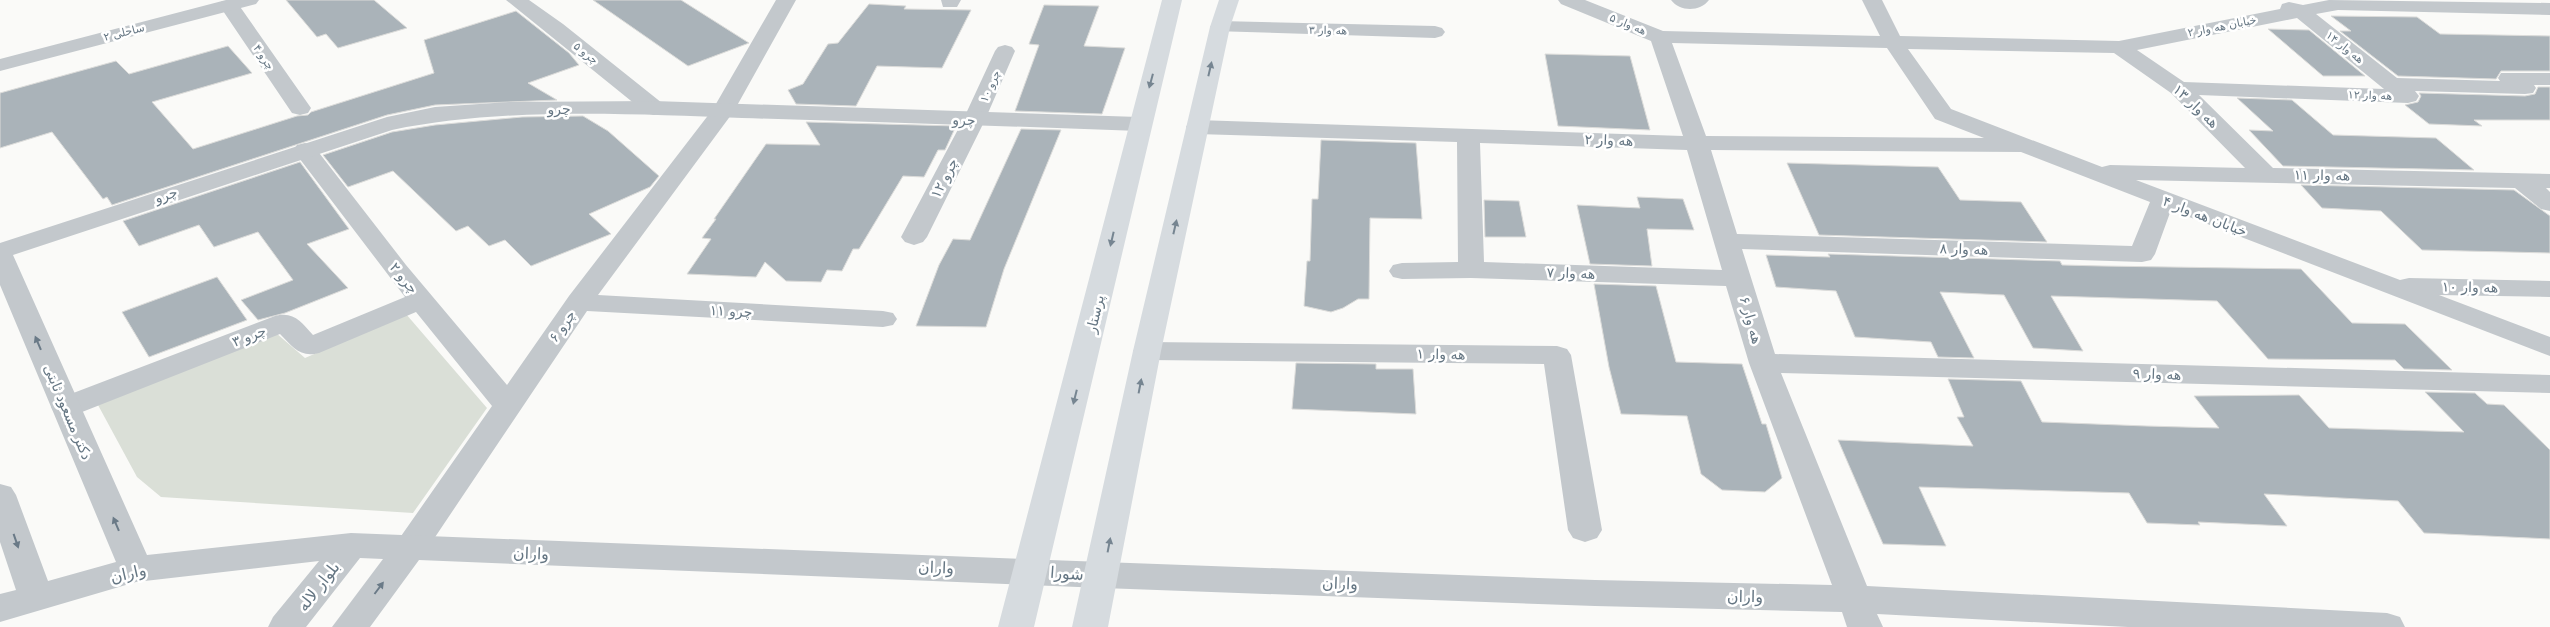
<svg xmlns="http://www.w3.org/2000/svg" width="2550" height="627" font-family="'DejaVu Sans','Noto Sans Arabic',sans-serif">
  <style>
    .green { fill: #dadfd7 }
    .building { fill: #aab3b9; stroke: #dcdcda }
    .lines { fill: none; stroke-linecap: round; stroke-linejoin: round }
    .minor { fill: #c3c8cc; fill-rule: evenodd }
    .tertiary { fill: #c3c8cc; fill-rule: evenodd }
    .secondary { fill: #d6dbdf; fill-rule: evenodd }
    .oneway { fill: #768591 }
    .oneway2 { fill: #6a7a87 }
    .labels { text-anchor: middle; stroke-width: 5; stroke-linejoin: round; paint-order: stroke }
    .far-street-label { font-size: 11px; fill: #657683; stroke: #fff }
    .street-label { font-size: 14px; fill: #657683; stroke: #fff }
    .near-street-label { font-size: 16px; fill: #657683; stroke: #fff }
  </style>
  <rect width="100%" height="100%" fill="#fafaf8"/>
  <!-- green -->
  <path class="green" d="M406 314 487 408 413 513 161 497 137 477 98 405 276 333 305 358Z"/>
  <!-- building -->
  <path class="building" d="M286 0H374L407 28 338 48 326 34 317 37Z
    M593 0H681L749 43 688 66Z
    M869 4 906 6 904 9 971 10 942 68 877 66 856 106 796 104 788 90 803 84 828 44 838 43Z
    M1044 5 1099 6 1084 46 1125 48 1102 114 1015 111 1039 45 1029 44Z
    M516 11 569 53 579 65 528 83 557 100 435 105 387 115 112 205 107 197 103 199 52 132 0 148V93L116 61 129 74 228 46 252 73 152 102 193 149 297 116 308 115 311 112 434 73 424 40Z
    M2331 16 2417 17 2440 34 2550 36V71H2501L2496 79 2398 76 2340 31H2351Z
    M2268 29 2309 30 2365 76H2323Z
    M1545 54 1630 56 1650 130 1558 126Z
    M2538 87H2550V120H2474L2482 126 2429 124 2405 105 2418 102 2421 96 2419 93 2525 96 2535 94Z
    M2237 98 2292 100 2333 135 2436 138 2474 170 2283 166 2249 130 2273 131Z
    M583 116 608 131 659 176 650 187 589 214 611 234 531 266 505 240 489 246 468 226 456 231 393 171 348 187 323 155 392 132 435 125 522 117Z
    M806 122 956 126 945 150H938L924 177 903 176 859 249H853L842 271 827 270 821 282 786 281 765 262 756 277 687 274 711 239 702 238 716 219H714L766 144 820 145Z
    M1021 129 1061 130 1004 269 986 327 916 326 939 265 953 239 970 240Z
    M1321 140 1416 143 1422 219 1370 218 1369 299H1358L1343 308 1331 312 1304 306 1307 261H1310L1312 199H1318Z
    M300 162 349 229 307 244 348 288 285 313 258 320 241 300 293 280 258 232 214 247 199 225 139 246 123 221Z
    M1787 163 1938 167 1960 200 2021 202 2047 242 1819 235Z
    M2301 185 2514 190 2550 216V253L2422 250 2381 211 2322 208Z
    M1637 197 1683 199 1694 230 1647 229 1652 266 1590 264 1577 205 1640 208Z
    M1484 200 1519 201 1526 237H1485Z
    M1828 254 2060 261 2062 265 2102 266 2301 269 2352 323 2405 324 2452 370 2404 369 2395 360 2268 359 2217 301 2051 296 2083 351 2033 348 2004 295 1940 292 1974 358 1938 357 1931 342 1855 337 1836 291 1776 287 1766 255 1830 257Z
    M217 277 247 320 149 357 122 312Z
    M1594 284 1656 286 1676 362 1742 364 1762 424H1766L1782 478 1765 492 1722 490 1701 474 1687 416 1621 414 1609 367Z
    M1296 363 1376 364V369H1413L1416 414 1292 409Z
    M1948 379 2021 381 2042 422 2146 426 2219 428 2194 396 2299 395 2329 428 2464 432 2425 392 2475 393 2487 404 2504 405 2550 450V539L2424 533 2398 501 2264 494 2287 526 2198 522 2200 525 2147 523 2129 493 1919 487 1946 546 1883 544 1838 440 1973 446 1957 417H1964Z"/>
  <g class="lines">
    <!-- minor -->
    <path class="minor" d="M506 0H529L563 24 662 103 665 108 662 113 654 115 646 113Z
      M776 0H796L734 111 598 295 883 311 893 313 897 319 893 325 883 327 587 311 421 558 409 561 397 558 392 549 492 406 416 312 319 353C300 358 293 347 280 334L77 414 66 417 55 414 51 407 55 400 275 316C294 311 301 322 313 335L405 297 293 150 297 145 305 143 313 145 406 265 507 385 569 296 713 109Z
      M941 0H961L957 7H943Z
      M1558 0H1585L1663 31 1880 36 1862 0H1882L1900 36 2119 41 2280 9 2282 4 2289 2 2303 5 2329 0 2550 3V15L2338 10 2316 14 2397 78 2500 81 2498 78 2501 73H2550V85H2534L2536 88 2533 93 2525 94 2415 91 2419 96 2416 101 2408 103 2199 95 2273 168 2550 174V188H2546L2550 192V211L2541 209 2515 188 2136 180 2400 280 2409 278 2550 281V297L2439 295 2550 337V356L2171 210 2155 254 2151 260 2142 262 1742 249 1775 354 2550 375V393L1781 373 1867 586 2387 613 2400 617 2405 627H2128L1877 614 1883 627H1847L1842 612 1595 606 1103 588 1091 584 1086 575 1091 566 1103 562 1595 580 1832 585 1749 363 1726 286 1471 278 1402 279 1393 277 1389 271 1393 265 1402 263 1458 262 1457 142 1197 134 1189 132 1186 127 1189 122 1197 120 1683 136 1651 41 1561 4ZM2297 18 2384 89 2184 82 2137 50ZM1672 43 1887 48 1935 119 1984 138 1706 136ZM1908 49 2114 53 2171 93 2245 168 2110 165 2102 167 1951 109ZM1480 143 1687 150 1722 270 1484 262ZM1711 150 2021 152 2150 202 2132 246 1737 234Z
      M1671 0H1709C1700 12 1680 12 1671 0Z
      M222 1H236L311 108 308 113 300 115 292 113 219 5Z
      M1220 21 1435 26 1442 28 1445 32 1442 36 1435 38 1213 31 1210 27 1213 23Z
      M1005 45 1012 47 1015 51 985 120 927 237 923 242 914 245 905 242 901 237 963 120 995 51 998 47Z
      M1147 342 1557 346 1567 349 1571 355 1602 530 1597 538 1585 542 1573 538 1568 530 1544 364 1147 360 1137 357 1133 351 1137 345Z"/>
    <!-- tertiary -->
    <path class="tertiary" d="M226 0H259L256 4 0 71V59Z
      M654 101 1139 117 1147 119 1150 124 1147 129 1139 131C1007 126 875 122 742 118 630 114 503 107 392 130L13 255 147 555 351 533 1103 562 1115 566 1120 575 1115 584 1103 588 419 560 370 627H332L383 559 360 558 306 627H268L273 617 319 561 136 582 0 622V594L16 590 0 542V484L11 487 16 495 48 581 116 562 0 285V243L387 117 435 107 509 102Z"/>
    <!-- secondary -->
    <path class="secondary" d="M1162 0H1182L1034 627H998Z
      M1219 0H1239L1230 27 1161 351 1108 627H1072L1133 351 1210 27Z"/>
  </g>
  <!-- one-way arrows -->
  <defs><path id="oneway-solid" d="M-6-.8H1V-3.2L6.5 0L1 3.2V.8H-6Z" transform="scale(1.25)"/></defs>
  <g class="oneway">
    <use href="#oneway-solid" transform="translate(1210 69) rotate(-77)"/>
    <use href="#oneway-solid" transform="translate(1151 81) rotate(105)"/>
    <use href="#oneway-solid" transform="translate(1175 227) rotate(-77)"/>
    <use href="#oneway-solid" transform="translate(1112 239) rotate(103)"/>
    <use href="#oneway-solid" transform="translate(1140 386) rotate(-79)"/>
    <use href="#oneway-solid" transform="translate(1075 397) rotate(104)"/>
    <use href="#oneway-solid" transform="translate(1109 545) rotate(-79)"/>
  </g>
  <g class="oneway2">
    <use href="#oneway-solid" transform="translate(38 343) rotate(-113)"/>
    <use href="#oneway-solid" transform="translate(116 524) rotate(-113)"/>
    <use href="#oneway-solid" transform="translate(16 541) rotate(71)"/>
    <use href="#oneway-solid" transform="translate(379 588) rotate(-53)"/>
  </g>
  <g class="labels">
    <!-- far-street labels -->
    <g class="far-street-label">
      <text transform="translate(1628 24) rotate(22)" y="4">هه وار ۵</text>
      <text transform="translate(2222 26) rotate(-11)" y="4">خیابان هه وار ۲</text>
      <text transform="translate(1328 30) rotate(1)" y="4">هه وار ۳</text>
      <text transform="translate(124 32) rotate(-14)" y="4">ساحلی ۲</text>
      <text transform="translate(2345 47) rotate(38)" y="4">هه وار ۱۴</text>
      <text transform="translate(586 53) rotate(39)" y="4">چرو ۵</text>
      <text transform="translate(264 57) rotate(56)" y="4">چرو ۴</text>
      <text transform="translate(990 86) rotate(-66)" y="4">چرو ۱۰</text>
      <text transform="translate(2370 95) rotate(2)" y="4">هه وار ۱۲</text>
    </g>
    <!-- street labels -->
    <g class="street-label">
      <text transform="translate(2196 106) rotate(43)" y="5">هه وار ۱۳</text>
      <text x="559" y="114">چرو</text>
      <text transform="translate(964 120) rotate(2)" y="5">چرو</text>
      <text transform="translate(1609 140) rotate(2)" y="5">هه وار ۲</text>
      <text transform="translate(2322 175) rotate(1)" y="5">هه وار ۱۱</text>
      <text transform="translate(944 178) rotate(-63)" y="5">چرو ۱۲</text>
      <text transform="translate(166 195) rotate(-18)" y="5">چرو</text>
      <text transform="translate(2205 216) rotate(21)" y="5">خیابان هه وار ۴</text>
      <text transform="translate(1964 249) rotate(2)" y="5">هه وار ۸</text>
      <text transform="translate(1571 273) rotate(2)" y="5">هه وار ۷</text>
      <text transform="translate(404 278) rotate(51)" y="5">چرو ۲</text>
      <text transform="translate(2470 287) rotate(1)" y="5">هه وار ۱۰</text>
      <text transform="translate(731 311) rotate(3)" y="5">چرو ۱۱</text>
      <text transform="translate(1095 314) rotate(-77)" y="5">پرستار</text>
      <text transform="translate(1751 320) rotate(74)" y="5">هه وار ۶</text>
      <text transform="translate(562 326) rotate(-55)" y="5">چرو ۶</text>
      <text transform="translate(249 336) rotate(-21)" y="5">چرو ۳</text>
      <text transform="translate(1441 354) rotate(1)" y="5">هه وار ۱</text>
      <text transform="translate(2157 374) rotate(2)" y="5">هه وار ۹</text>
      <text transform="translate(68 412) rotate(67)" y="5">دکتر مسعود ثابتی</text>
    </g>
    <!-- near-street labels -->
    <g class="near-street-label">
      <text transform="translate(531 553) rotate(2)" y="6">واران</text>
      <text transform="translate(936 567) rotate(2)" y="6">واران</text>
      <text transform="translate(128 573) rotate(-13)" y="6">واران</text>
      <text transform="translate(1067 573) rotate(4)" y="6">شورا</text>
      <text transform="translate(1340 583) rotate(2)" y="6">واران</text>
      <text transform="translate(318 586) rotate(-52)" y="6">بلوار لاله</text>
      <text transform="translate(1745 596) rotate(1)" y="6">واران</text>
    </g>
  </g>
</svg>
